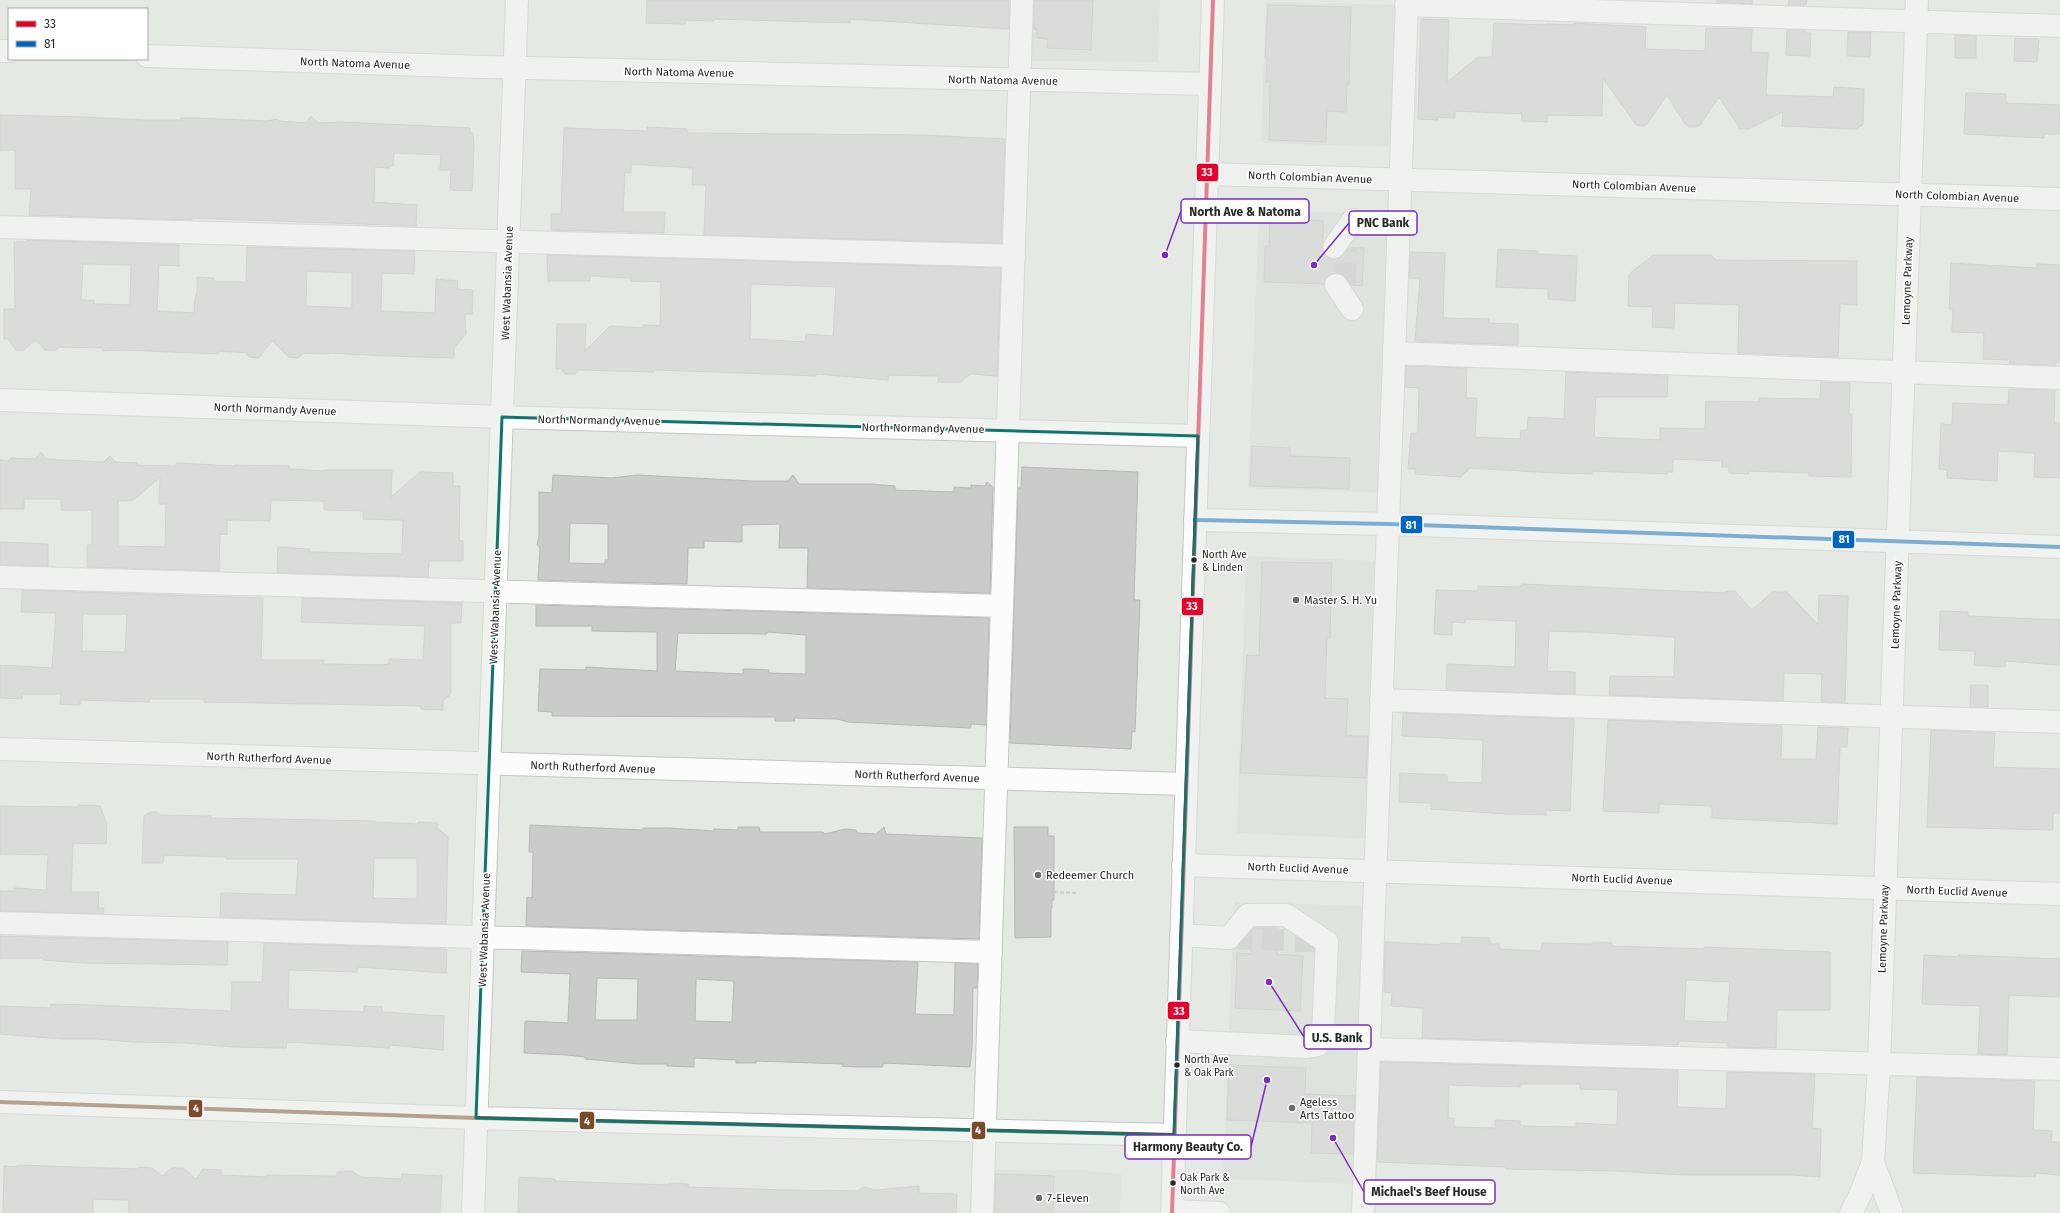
<svg xmlns="http://www.w3.org/2000/svg" width="2060" height="1213" font-family="'Fira Sans',sans-serif">
  <style>
    .built { fill: #d6ddd4 }
    .building { fill: #caccc9; stroke: #b6b9b5; fill-rule: evenodd }
    .lines { fill: none; stroke-linecap: round; stroke-linejoin: round }
    .minor-tunnel { stroke: #bfc2be; stroke-width: 22; stroke-dasharray: 22 11; stroke-linecap: butt }
    .minor-casing { stroke: #c4c7c3; stroke-width: 24 }
    .major-casing { stroke: #c4c7c3; stroke-width: 24 }
    .path { stroke: #d0d0d0; stroke-width: 2.5; stroke-dasharray: 4 2; stroke-linecap: butt }
    .minor { stroke: #fbfcfb; stroke-width: 22 }
    .major { stroke: #fbfcfb; stroke-width: 22 }
    .bus-1-casing { stroke: #fff; stroke-width: 7 }
    .bus-2-casing { stroke: #fff; stroke-width: 7 }
    .bus-3-casing { stroke: #fff; stroke-width: 7 }
    .bus-1 { stroke: #e4002b; stroke-width: 4 }
    .bus-2 { stroke: #0065bd; stroke-width: 4 }
    .bus-3 { stroke: #7a4b2a; stroke-width: 4 }
    .marked { fill: none; stroke: #0f766e; stroke-width: 3; stroke-linejoin: round }
    .bus-dot { fill: #252825; stroke: #fff; stroke-width: 1.5 }
    .poi-dot { fill: #686c68; stroke: #fff; stroke-width: 1.5 }
    .labels { text-anchor: middle; stroke-width: 3; stroke-linejoin: round; paint-order: stroke }
    .bus-label { font-size: 10px; fill: #252825; stroke: #fff; text-anchor: start }
    .street-label { font-size: 11px; fill: #252825; stroke: #fff }
    .poi-label { font-size: 11px; fill: #252825; stroke: #fff; text-anchor: start }
    .leader { fill: none; stroke: #7b2cbf; stroke-width: 1.5 }
    .callout-dot { fill: #7b2cbf; stroke: #fff; stroke-width: 1.5 }
    .callout { fill: #fff; stroke: #7b2cbf; stroke-width: 1.5 }
    .callout-label { font-size: 12px; text-anchor: middle; font-weight: bold; fill: #252825 }
    .line-badge { stroke: #fff; stroke-width: 1.5 }
    .badge-label { font-size: 11px; text-anchor: middle; font-weight: bold; fill: #fff }
  </style>
  <rect width="100%" height="100%" fill="#e5e9e4"/>
  <!-- built -->
  <path class="built" d="M1031 0H1160L1158 62 1029 61Z
    M1266 2 1400 5 1394 147 1261 143Z
    M1259 210 1392 214 1381 493 1248 488Z
    M1246 556 1380 561 1369 839 1237 833Z
    M1234 902 1366 906 1356 1184 1223 1179Z
    M988 1170H1082L1121 1174 1120 1213H987Z"/>
  <!-- building -->
  <path class="building" d="M647 0H1009V29L850 19V23L714 19V21L685 20V24L646 23Z
    M1034 0H1093L1091 50 1047 48 1048 39 1037 38V29H1034Z
    M1717 0H1752V4L1716 2Z
    M1789 0H1807L1806 5H1788Z
    M1268 5 1351 7 1349 85H1347L1346 112 1327 111 1326 142 1269 140 1270 82H1266L1267 59 1265 58Z
    M1421 19 1449 20 1447 82 1478 57H1492L1494 23 1546 25V24L1574 25V23L1646 27 1645 49 1705 51 1706 28 1752 29 1751 52 1768 53 1766 95 1833 97 1834 87 1864 89 1863 125 1855 129 1782 126 1783 112 1749 129H1740L1719 97 1700 125 1696 127H1689L1685 124 1667 95 1648 123 1643 126 1636 125 1603 78 1602 116 1547 115V122L1521 121 1522 114 1455 111V118L1438 117V120L1418 119Z
    M1787 30H1805V33H1811L1810 56 1786 55Z
    M1848 32H1871L1870 57 1847 56Z
    M1955 35 1976 36V58H1955Z
    M2015 38 2039 39 2037 62 2014 61Z
    M1966 93 2006 94V103L2060 105 2059 134H2044V138L1964 134Z
    M0 115 84 117 145 120H181V118H198L267 121 277 119 280 121 306 123 311 116 318 123 342 122 470 128V133H473L474 146 472 191 450 190 451 170H440L441 155 394 153 393 166H389V168L375 167 374 202 417 205 416 226 192 218V220L29 215 31 189H15V150H0Z
    M647 127 687 129V133L921 135 1005 139 1001 243 704 235 706 185H692L693 168 631 164V173L625 172 623 212H665L664 233 551 230V214H561L564 128 647 131Z
    M1270 218 1323 221V252L1327 257 1332 259 1340 258 1349 248H1364L1362 286 1351 285 1342 274 1336 273 1329 275 1324 284 1264 282 1265 246H1269Z
    M27 240 179 245V266L159 265 157 311 194 313 195 298 197 293V277L213 278 215 282H246L247 247 415 251 414 274 382 273 381 311 435 313 436 279 458 281 457 289 473 290 472 314H465L466 334 454 348V358L387 356 329 353V354L304 353 298 358 288 357 272 341 259 358 249 357 247 353 220 351 218 354 123 350 103 351 102 348 60 347 55 350H45L36 340 24 350H16L8 339H4V309H15L14 242H27ZM83 264 131 265 130 305 94 304V300H81ZM307 271 352 273V308L306 306Z
    M1498 249 1538 251 1537 254 1577 256 1575 301 1548 299V289L1496 287Z
    M1410 252 1445 253 1443 318 1489 319V323L1518 324V345L1415 341 1420 279 1409 278Z
    M551 255 1001 268 997 376 970 374 961 382H938L939 376 888 375V380L816 374V376L690 371 654 370V372L579 370 575 374H565L562 369H556L557 324H586L585 351 610 326 643 328V325L660 326 661 282 631 281V278L590 276V281H548L547 256ZM751 284 836 287 833 336 806 334 805 342 750 339Z
    M1653 255H1711L1716 260 1857 261V305L1840 304 1838 357 1738 353 1739 305 1675 303 1674 328 1652 327 1653 307 1628 306 1629 274Z
    M1951 263 2037 268V264L2060 265V362H2056V365L2009 364 2010 360 1983 359 1984 333 1952 332 1953 309H1949Z
    M1406 366 1467 368 1466 398H1477L1475 437 1520 439 1521 430H1527L1528 417 1564 419 1566 372 1668 376 1667 397H1596L1594 437 1660 440V428L1705 429 1706 401 1759 402V398L1820 399 1821 382 1850 383 1849 414H1852L1851 477 1809 476V473L1749 471 1748 474 1729 473V467H1721L1722 461 1673 459V472H1667V474L1592 471V474L1554 473 1470 468 1461 477 1415 474V469H1408L1411 433H1418L1419 388 1405 387Z
    M2009 389 2055 390 2054 423H2060V478L2034 477 2035 453 1998 451 1997 481 1947 478V470L1939 469 1941 424 1952 425 1953 403 2008 405Z
    M1252 446 1290 448V456L1350 458 1349 489 1250 486Z
    M41 452 46 459 104 462 110 456 115 462 137 463V465L176 466V463L234 466V465L289 466V469L324 471V470H392L391 497 420 472 453 473V486H460L459 540 463 541V561H429L428 577 277 573 278 547 309 549V552L402 554 403 520 363 519V511L324 510V501L271 500 270 521 227 520V535L220 534 219 571 87 567V545H92V510H61V499H24V509H0V460L8 461 11 458 35 459ZM160 477 159 504H166L165 547 118 546V501L134 500Z
    M1022 467 1138 472 1134 600H1140L1135 732 1132 731 1131 749 1010 743 1018 488H1021Z
    M553 475 611 478 637 475 752 481H788L793 475 799 484H871L895 486V490L954 492V487L971 488V485L985 486 987 482 993 487 990 593 807 588 808 548H779L780 524 742 525V542L704 541V548H688L687 584 538 580 540 548 537 545 539 536V492L552 493ZM570 523 608 524V560H605V564L569 563Z
    M0 542 48 544V566L0 565Z
    M1262 562 1332 563 1330 638H1327L1325 698 1348 699 1346 736H1368L1366 778 1240 773 1247 655 1259 656Z
    M1522 584 1724 593 1727 591H1735L1752 610 1772 592H1787L1818 625 1819 595 1848 596 1845 703 1821 702 1822 674 1784 673 1783 701 1609 695 1610 676 1674 677 1675 637 1585 632 1549 631 1547 671 1575 672V694L1446 690 1447 664 1515 667 1516 621 1465 619V623L1452 622V635L1434 634 1436 590 1478 591V586L1520 587Z
    M22 590 263 598 261 660H324L323 664 381 665 389 664V659L423 660 425 626 301 622 302 598 462 603 461 623H451V692L450 695 443 701V710L421 709V706L204 702V699H149V702L80 700V705L60 704 61 694H22V699L0 698V665L52 668 56 613 21 612ZM83 614H127L125 652 82 651Z
    M536 605 989 618 986 725 971 724V728L848 722 837 719 794 718 795 721H775V717L552 716V712L538 711 540 669 586 670V667L657 671V632L592 631V626H536ZM767 632 806 635V674L769 673V670L749 669H743V674L675 671 678 633 767 634Z
    M1940 611 1968 612V616L2060 620 2059 665 2005 661V667L1974 665 1975 651 1939 650Z
    M1971 685H1988V707H1970Z
    M1403 713 1574 719 1570 811 1546 810V815L1506 814 1431 809V803L1399 802 1400 773 1447 775V782L1482 783 1483 740 1402 736Z
    M1608 720 1782 726 1781 759H1816L1818 727 1848 728 1847 747H1840L1837 824 1712 818V806L1659 804V813L1603 811Z
    M1931 730 1995 733 1993 767 2060 769V813H2053V830L1927 827Z
    M78 805 100 806 107 824 106 844 73 843 71 892H99L98 908H104L103 914 0 911V891H14V888L46 890 48 855 0 854V806L78 807Z
    M150 812H157L160 815 211 816V818L375 821V822L418 824V822L437 823V828L448 837 446 924 220 917 221 893 296 895 298 859H226V857L164 855 163 863H142L144 816ZM374 858H417V899L373 898Z
    M530 825 643 830V828H668L714 831V829L738 830V827H759L760 832H823L824 834 846 829 856 830 858 833 876 834 884 827 886 834 982 838 979 939 526 926 527 897 532 898 533 852H529Z
    M1014 827H1048V836H1054V900H1052V908H1051V937L1015 938Z
    M1254 928H1278L1277 954 1303 956 1300 1011 1235 1008 1237 953 1251 954 1252 930Z
    M0 936 228 942 227 965 84 963 43 960V958H0Z
    M1461 937 1490 938V944H1499V949L1541 951 1542 943 1593 944V942L1612 943V946L1704 949V947L1830 952V1010H1777L1776 1048 1728 1047V1043L1679 1041 1678 1045 1422 1038 1423 1008 1391 1006 1392 993 1384 992 1385 942 1440 945V943L1461 944ZM1686 980 1730 982 1727 1022 1684 1021Z
    M264 943 447 949 446 973 357 967V972L289 970 288 1009 364 1012V1006L382 1007V1012L444 1016 443 1050 390 1045 389 1048 287 1042 286 1048 233 1047 186 1043 133 1042 97 1039H61L0 1034V1006L51 1008V1004L91 1005 231 1011 232 982H262Z
    M522 951 918 962 915 1014 954 1015 955 963 978 964 977 988H973L972 1048 970 1067 883 1063V1067H855L842 1066 843 1064 756 1061V1063H736V1060L694 1058V1067L667 1066V1064H640L585 1059V1057L567 1055 524 1053 525 1021 568 1023 570 974 521 972ZM597 978 638 979 637 1020H595ZM696 979 734 981 732 1022 695 1021Z
    M1924 955 1959 957V955L2060 959V997L2009 995 2007 1055 1978 1054 1980 1006 1922 1004Z
    M1381 1062 1678 1070 1677 1107 1726 1109 1727 1072 1815 1074 1812 1128 1821 1129 1820 1177 1792 1175H1682L1616 1171 1506 1169V1167L1377 1162ZM1520 1084H1580V1089L1618 1090 1617 1125 1576 1123V1127L1525 1126 1520 1125V1121L1495 1120V1128L1454 1127V1118H1448L1449 1085 1520 1087Z
    M1229 1065 1306 1068 1305 1094 1355 1096 1353 1154 1311 1153 1312 1123 1227 1120Z
    M1917 1077 2035 1081 2033 1130 2052 1131 2051 1142H2060V1175L2036 1173 2035 1177 1913 1173Z
    M17 1165 137 1169 139 1167 152 1168 162 1176 172 1168H183L196 1179 203 1169 221 1170V1175L267 1177V1175L337 1176V1172L352 1171 361 1177 401 1179 402 1174 442 1176 440 1213H128L129 1200 93 1199V1213H3L4 1166 17 1167Z
    M996 1174 1054 1176 1053 1213H995Z
    M519 1177 555 1179V1181L669 1185V1183L688 1184V1187L788 1190 858 1191 863 1187 875 1190 919 1186V1193L957 1194 956 1213H518Z"/>
  <g class="lines">
    <!-- minor-tunnel -->
    <path class="minor-tunnel" d="M1345 285 1346 248
      M1229 938 1327 942"/>
    <defs>
      <path id="minor" d="M1406 5 2060 26
        M0 51H9
        M147 56 484 67 1210 84
        M1207 174 2060 199
        M0 227 1014 256
        M1334 247 1353 220
        M1336 285 1352 309
        M1394 353 2060 378
        M0 400 502 417 1198 436
        M1195 520 1388 524 2060 547
        M0 577 1002 606
        M1381 700 2060 722
        M0 749 1186 784
        M1183 865 2060 894
        M0 923 991 952
        M1177 1041 1307 1047 1318 1045 1323 1034 1327 942 1286 915H1248L1229 938 1181 935
        M1369 1049 2060 1069
        M0 1102 476 1118 1174 1135
        M1873 1162 1892 1213
        M1172 1211 1219 1213
        M473 1213 517 0
        M982 1213 1022 0
        M1363 1213 1407 0
        M1851 1213 1861 1193 1873 1162 1879 1064 1917 0"/>
      <path id="major" d="M1172 1213 1213 0"/>
    </defs>
    <!-- minor casing -->
    <use href="#minor" class="minor-casing"/>
    <!-- major casing -->
    <use href="#major" class="major-casing"/>
    <!-- path -->
    <path class="path" d="M1054 892 1078 893"/>
    <!-- minor -->
    <use href="#minor" class="minor"/>
    <!-- major -->
    <use href="#major" class="major"/>
    <defs>
      <path id="bus-1" d="M1172 1213 1213 0"/>
      <path id="bus-2" d="M1195 520 1388 524 2060 547"/>
      <path id="bus-3" d="M0 1102 476 1118 1174 1135"/>
    </defs>
    <!-- bus-1 casing -->
    <use href="#bus-1" class="bus-1-casing"/>
    <!-- bus-2 casing -->
    <use href="#bus-2" class="bus-2-casing"/>
    <!-- bus-3 casing -->
    <use href="#bus-3" class="bus-3-casing"/>
    <!-- bus-1 -->
    <use href="#bus-1" class="bus-1"/>
    <!-- bus-2 -->
    <use href="#bus-2" class="bus-2"/>
    <!-- bus-3 -->
    <use href="#bus-3" class="bus-3"/>
  </g>
  <!-- marked area -->
  <path d="M0 0H2060V1213H0ZM502 417 1198 436 1174 1135 476 1118Z" fill="#e5e9e4" fill-opacity=".55" fill-rule="evenodd"/>
  <path class="marked" d="M502 417 1198 436 1174 1135 476 1118Z"/>
  <!-- markers -->
  <g class="bus-dot">
    <circle cx="1194" cy="560" r="3.5"/>
    <circle cx="1177" cy="1065" r="3.5"/>
    <circle cx="1173" cy="1183" r="3.5"/>
  </g>
  <g class="poi-dot">
    <circle cx="1296" cy="600" r="4"/>
    <circle cx="1038" cy="875" r="4"/>
    <circle cx="1292" cy="1108" r="4"/>
    <circle cx="1039" cy="1198" r="4"/>
  </g>
  <g class="labels">
    <!-- bus labels -->
    <g class="bus-label">
      <text x="1202" y="558">North Ave<tspan x="1202" dy="13">&amp; Linden</tspan></text>
      <text x="1184" y="1063">North Ave<tspan x="1184" dy="13">&amp; Oak Park</tspan></text>
      <text x="1180" y="1181">Oak Park &amp;<tspan x="1180" dy="13">North Ave</tspan></text>
    </g>
    <!-- street labels -->
    <g class="street-label">
      <text transform="translate(355 63) rotate(2)" y="4">North Natoma Avenue</text>
      <text transform="translate(679 72) rotate(1)" y="4">North Natoma Avenue</text>
      <text transform="translate(1003 80) rotate(1)" y="4">North Natoma Avenue</text>
      <text transform="translate(1310 177) rotate(2)" y="4">North Colombian Avenue</text>
      <text transform="translate(1634 186) rotate(2)" y="4">North Colombian Avenue</text>
      <text transform="translate(1957 196) rotate(2)" y="4">North Colombian Avenue</text>
      <text transform="translate(1907 281) rotate(-88)" y="4">Lemoyne Parkway</text>
      <text transform="translate(507 283) rotate(-88)" y="4">West Wabansia Avenue</text>
      <text transform="translate(275 409) rotate(2)" y="4">North Normandy Avenue</text>
      <text transform="translate(599 420) rotate(1)" y="4">North Normandy Avenue</text>
      <text transform="translate(923 428) rotate(1)" y="4">North Normandy Avenue</text>
      <text transform="translate(1896 605) rotate(-88)" y="4">Lemoyne Parkway</text>
      <text transform="translate(495 607) rotate(-88)" y="4">West Wabansia Avenue</text>
      <text transform="translate(269 758) rotate(2)" y="4">North Rutherford Avenue</text>
      <text transform="translate(593 767) rotate(2)" y="4">North Rutherford Avenue</text>
      <text transform="translate(917 776) rotate(2)" y="4">North Rutherford Avenue</text>
      <text transform="translate(1298 868) rotate(2)" y="4">North Euclid Avenue</text>
      <text transform="translate(1622 879) rotate(2)" y="4">North Euclid Avenue</text>
      <text transform="translate(1957 891) rotate(2)" y="4">North Euclid Avenue</text>
      <text transform="translate(1883 929) rotate(-88)" y="4">Lemoyne Parkway</text>
      <text transform="translate(484 930) rotate(-88)" y="4">West Wabansia Avenue</text>
    </g>
    <!-- poi labels -->
    <g class="poi-label">
      <text x="1304" y="604">Master S. H. Yu</text>
      <text x="1046" y="879">Redeemer Church</text>
      <text x="1300" y="1106">Ageless<tspan x="1300" dy="13">Arts Tattoo</tspan></text>
      <text x="1047" y="1202">7-Eleven</text>
    </g>
  </g>
  <!-- callouts -->
  <path class="leader" d="M1165 255L1181 211M1314 265L1349 223M1269 982L1304 1037M1267 1080L1251 1147M1333 1138L1364 1192"/>
  <g class="callout-dot">
    <circle cx="1165" cy="255" r="4"/>
    <circle cx="1314" cy="265" r="4"/>
    <circle cx="1269" cy="982" r="4"/>
    <circle cx="1267" cy="1080" r="4"/>
    <circle cx="1333" cy="1138" r="4"/>
  </g>
  <g class="callout">
    <rect x="1181" y="199" width="128" height="24" rx="4"/>
    <rect x="1349" y="211" width="68" height="24" rx="4"/>
    <rect x="1304" y="1025" width="67" height="24" rx="4"/>
    <rect x="1125" y="1135" width="126" height="24" rx="4"/>
    <rect x="1364" y="1180" width="131" height="24" rx="4"/>
  </g>
  <g class="callout-label">
    <text x="1245" y="216">North Ave &amp; Natoma</text>
    <text x="1383" y="227">PNC Bank</text>
    <text x="1337" y="1042">U.S. Bank</text>
    <text x="1188" y="1151">Harmony Beauty Co.</text>
    <text x="1429" y="1196">Michael's Beef House</text>
  </g>
  <g class="line-badge">
    <rect x="1196" y="163" width="23" height="19" rx="4" fill="#e4002b"/>
    <rect x="1400" y="515" width="23" height="19" rx="4" fill="#0065bd"/>
    <rect x="1832" y="530" width="23" height="19" rx="4" fill="#0065bd"/>
    <rect x="1181" y="597" width="23" height="19" rx="4" fill="#e4002b"/>
    <rect x="1167" y="1001" width="23" height="19" rx="4" fill="#e4002b"/>
    <rect x="188" y="1099" width="15" height="19" rx="4" fill="#7a4b2a"/>
    <rect x="579" y="1111" width="16" height="19" rx="4" fill="#7a4b2a"/>
    <rect x="971" y="1121" width="15" height="19" rx="4" fill="#7a4b2a"/>
  </g>
  <g class="badge-label">
    <text x="1207" y="176">33</text>
    <text x="1411" y="529">81</text>
    <text x="1844" y="543">81</text>
    <text x="1192" y="610">33</text>
    <text x="1179" y="1015">33</text>
    <text x="196" y="1112">4</text>
    <text x="587" y="1125">4</text>
    <text x="978" y="1134">4</text>
  </g>
  <!-- legend -->
  <rect x="8" y="8" width="140" height="52" fill="#ffffff" stroke="#a8a9a8"/>
  <rect x="16" y="21" width="20" height="6" fill="#e4002b" stroke="#a8a9a8"/>
  <text x="44" y="28" font-size="12" fill="#252825">33</text>
  <rect x="16" y="41" width="20" height="6" fill="#0065bd" stroke="#a8a9a8"/>
  <text x="44" y="48" font-size="12" fill="#252825">81</text>
</svg>
